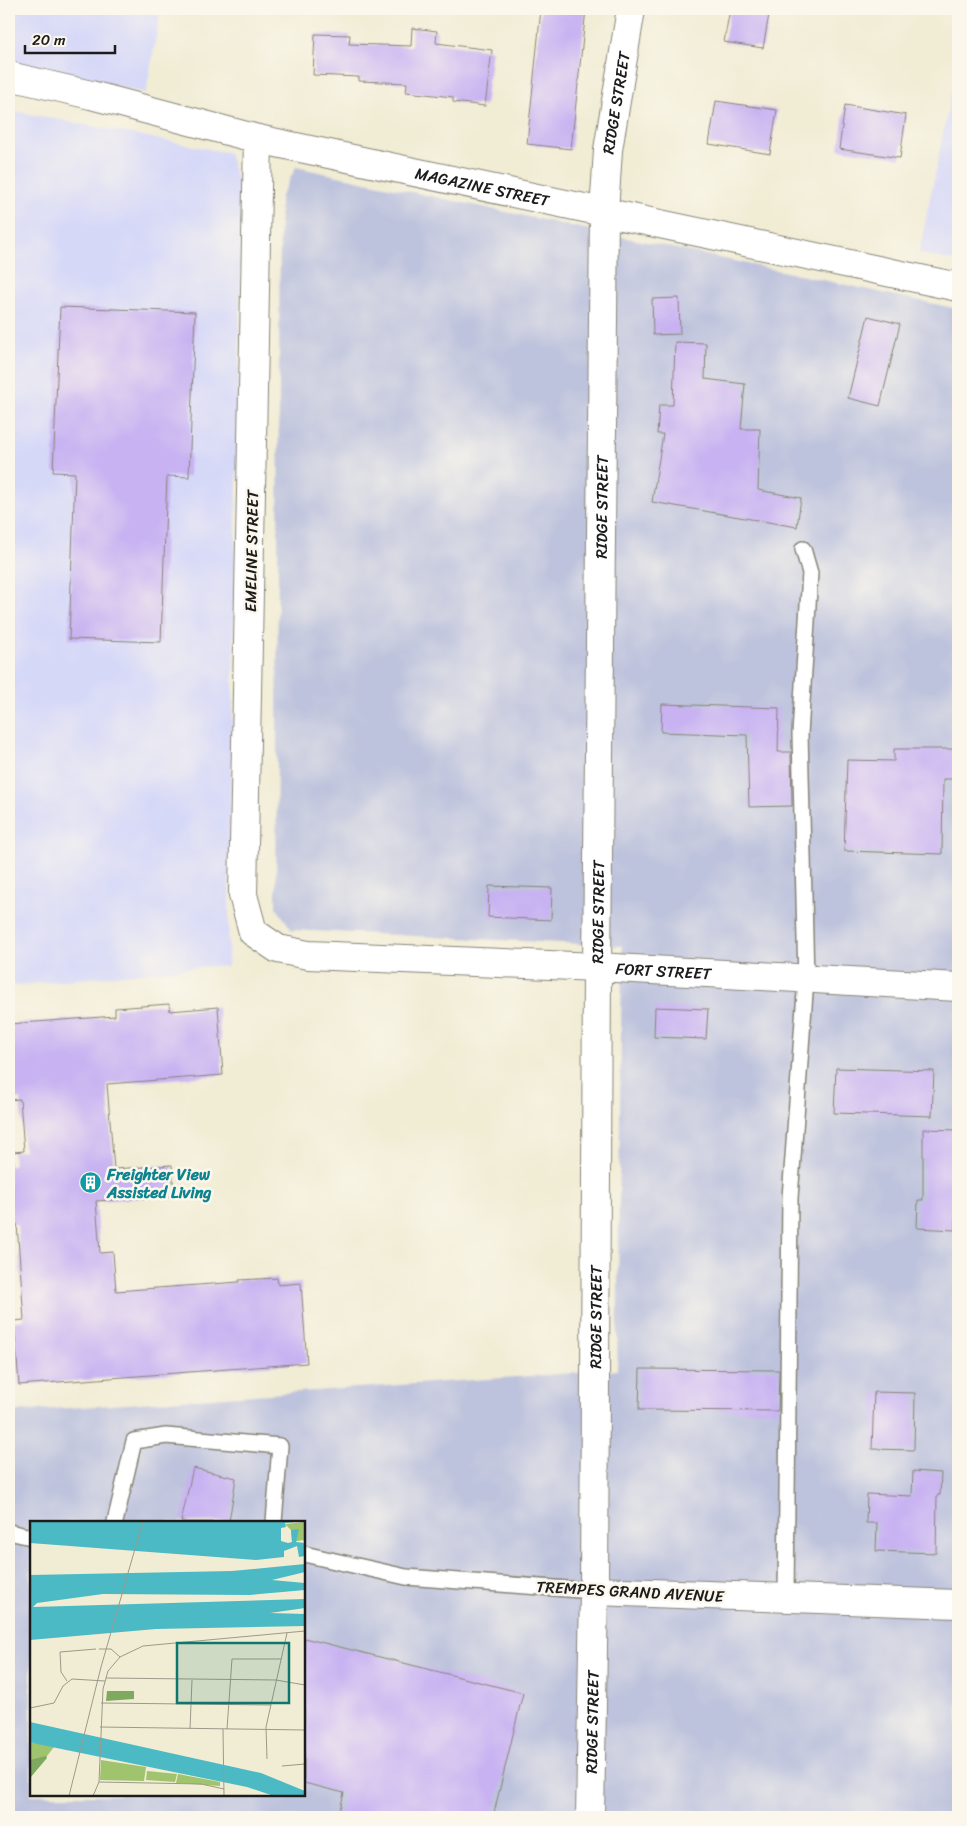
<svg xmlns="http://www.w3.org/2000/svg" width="967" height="1826" font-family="Sriracha,sans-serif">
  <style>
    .built { fill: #d6d8f8 }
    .industrial { fill: #bec3dd; fill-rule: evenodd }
    .building { fill: #c8b2f2 }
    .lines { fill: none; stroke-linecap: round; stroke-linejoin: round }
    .service-casing { stroke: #868478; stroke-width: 18 }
    .minor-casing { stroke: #868478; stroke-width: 30 }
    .service { stroke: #fff; stroke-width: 15 }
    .minor { stroke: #fff; stroke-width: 28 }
    .labels { text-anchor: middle; stroke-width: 5; stroke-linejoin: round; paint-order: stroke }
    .street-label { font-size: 16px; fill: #1c1c1c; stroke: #fbf7ec }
    .culture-label { font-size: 16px; font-weight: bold; fill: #0d838f; stroke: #fbf7ec; text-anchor: start }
    .inset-road { fill: none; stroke: #9c998a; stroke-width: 1 }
    .view { fill: #0f766e; fill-opacity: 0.15; stroke: #0f766e; stroke-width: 2.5 }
    .inset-edge { fill: none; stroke: #1c1c1c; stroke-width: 2.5 }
  </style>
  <rect width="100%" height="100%" fill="#fbf7ec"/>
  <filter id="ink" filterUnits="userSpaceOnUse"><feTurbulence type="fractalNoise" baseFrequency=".02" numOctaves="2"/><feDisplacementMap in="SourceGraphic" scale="10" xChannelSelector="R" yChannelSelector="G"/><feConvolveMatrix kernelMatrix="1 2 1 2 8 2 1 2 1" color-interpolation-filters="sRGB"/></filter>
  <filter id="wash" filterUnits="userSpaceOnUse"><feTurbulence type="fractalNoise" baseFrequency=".0096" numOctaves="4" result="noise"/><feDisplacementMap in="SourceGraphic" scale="20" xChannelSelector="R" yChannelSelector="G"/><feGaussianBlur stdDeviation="1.12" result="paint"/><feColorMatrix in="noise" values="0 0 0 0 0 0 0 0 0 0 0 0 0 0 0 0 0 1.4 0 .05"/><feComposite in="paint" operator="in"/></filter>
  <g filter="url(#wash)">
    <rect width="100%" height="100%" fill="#f1ecd4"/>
    <!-- built -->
    <path class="built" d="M9 9H161L146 93 9 63Z
      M958 60V262L919 253Z
      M9 110 229 153 242 196 228 967 214 966 9 986Z"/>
    <!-- industrial -->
    <path class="industrial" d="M296 167 958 309V1817H9V1412L617 1370 622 946 292 930 276 907 280 198ZM31 1522H304V1795H31Z"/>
    <g id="blocks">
      <!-- building -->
      <path class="building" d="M541 9H586L571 149 527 144Z
        M730 9H770L763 48 724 42Z
        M412 28 437 31 436 43 492 50 485 106 453 102V97L406 92 407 83 359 81V77L313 75 315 34 350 35 349 44 411 46Z
        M716 101 777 110 770 154 709 144Z
        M845 105 906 115 900 158 839 149Z
        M679 298 680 334 653 335 652 299Z
        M60 307 195 312 189 477 167 476 161 642 69 639 75 473 53 472Z
        M868 316 900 324 880 406 848 398Z
        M675 342 706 343 705 379 745 384 741 429H760L758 490 801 498 797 527 652 502 663 434H657L659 405H673Z
        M662 704 779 708 778 752H791L792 806 749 807 747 735 661 732Z
        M894 749H958V779H943L942 854 844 851 847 760 894 761Z
        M489 886 552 888 551 920 488 917Z
        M169 1004 170 1011 218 1007 223 1075 107 1084 114 1169 172 1165 174 1196 96 1201 100 1253 113 1252 116 1291 239 1282V1280L277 1278 278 1285 301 1283 307 1363 19 1385 14 1321 24 1320 17 1224H9V1166H14L13 1152 24 1151 20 1099 9 1100V1024L115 1016V1008Z
        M655 1007 708 1009 706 1039 654 1037Z
        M836 1068 934 1071 932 1116 834 1113Z
        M923 1129 958 1130 955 1230 917 1228 918 1200H923Z
        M640 1369 779 1370 778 1411 639 1410Z
        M874 1392 915 1393 914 1450 872 1449Z
        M193 1468 236 1478 229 1522H181Z
        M913 1471 941 1473 940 1495H937L936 1553 876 1551 877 1523H866L867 1494 912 1496Z
        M304 1638 523 1693 493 1817H338L344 1793 304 1783Z"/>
    </g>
  </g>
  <g filter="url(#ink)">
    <use href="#blocks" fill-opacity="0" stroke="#868478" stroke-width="1"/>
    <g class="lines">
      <defs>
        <path id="service" d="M115 1522 134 1441 166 1436 280 1446 274 1522
          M9 1532 31 1537
          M304 1554 406 1577 594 1591
          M786 1598 790 1198 806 979 800 734 810 573 803 549"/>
        <g id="minor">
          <path id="s1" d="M9 76 91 95 258 139 958 287"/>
          <path id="s2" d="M258 139 243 895 253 932 278 949 308 955 597 967 958 987"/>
          <path d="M594 1591 958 1604"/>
          <path id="s3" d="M590 1817 594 1591 597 967 604 212 608 150 631 9"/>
        </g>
      </defs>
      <!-- service casing -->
      <use href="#service" class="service-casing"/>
      <!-- minor casing -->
      <use href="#minor" class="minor-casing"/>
      <!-- service -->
      <use href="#service" class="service"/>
      <!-- minor -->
      <use href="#minor" class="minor"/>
    </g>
  </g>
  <!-- icons -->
  <defs>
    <symbol id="building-disc" viewBox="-11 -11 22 22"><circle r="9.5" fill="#0f9aa8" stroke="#fbf7ec"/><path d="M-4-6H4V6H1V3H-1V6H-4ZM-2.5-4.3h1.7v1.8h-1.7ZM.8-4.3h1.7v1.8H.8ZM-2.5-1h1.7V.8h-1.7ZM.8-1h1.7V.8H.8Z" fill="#fff"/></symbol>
  </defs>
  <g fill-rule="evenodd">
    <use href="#building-disc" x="78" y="1170" width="25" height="25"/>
  </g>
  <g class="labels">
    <!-- street labels -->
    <g class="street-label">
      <text dy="6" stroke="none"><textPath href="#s3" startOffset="1715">RIDGE STREET</textPath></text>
      <text dy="6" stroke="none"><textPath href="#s1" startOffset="486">MAGAZINE STREET</textPath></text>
      <text dy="6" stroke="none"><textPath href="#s3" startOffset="1310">RIDGE STREET</textPath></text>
      <text transform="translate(251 551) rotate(-89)" y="6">EMELINE STREET</text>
      <text dy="6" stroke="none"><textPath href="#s3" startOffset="905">RIDGE STREET</textPath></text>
      <text dy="6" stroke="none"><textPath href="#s2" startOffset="1211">FORT STREET</textPath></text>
      <text dy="6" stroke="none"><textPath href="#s3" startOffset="500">RIDGE STREET</textPath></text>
      <text transform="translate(630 1591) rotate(3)" y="6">TREMPES GRAND AVENUE</text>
      <text dy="6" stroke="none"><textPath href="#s3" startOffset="95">RIDGE STREET</textPath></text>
    </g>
    <!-- culture labels -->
    <g class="culture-label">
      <text x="107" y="1180">Freighter View<tspan x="107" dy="18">Assisted Living</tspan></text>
    </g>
  </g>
  <!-- overview -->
  <g transform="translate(30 1521)">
    <rect width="275" height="275" fill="#f1ecd4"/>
    <path d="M275 1V22L273 19 262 21 261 9 255 3ZM0 221 24 226 0 257ZM71 239 116 246 114 260 70 259ZM117 250 147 253 145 261 116 259ZM148 253 190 261V265L146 262Z" fill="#a0c36d"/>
    <path d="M77 170H104V178L76 180ZM16 235 17 237 0 257V239Z" fill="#80a960"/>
    <path d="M0 0H275L255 2 256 6 251 7V20L258 22 262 21 261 9 269 8 266 21 275 22V35L269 36 267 25 254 30V36L226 39 0 22ZM275 43V51L242 59 275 62V69L219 74 73 73 7 82 3 86 275 78V87L240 92 275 93V105L126 108 0 119V54L202 50ZM0 201 231 252 275 270V275H244L217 266 7 223 0 221Z" fill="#4cbac4"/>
    <path class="inset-road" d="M69 128H81L90 136M76 157 246 159 275 164M37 160 31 151 30 131 66 128M71 182 241 184M0 187 24 182 33 165 42 158 75 160M70 206 275 209M160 208 162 159M193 208 194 275M197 208 202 138H251M237 238 236 206 257 112M252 245 275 243M69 261 171 263 194 268M39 275 71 146 113 0M63 275 69 261 73 168 78 150 90 136 113 125 275 110"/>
    <path class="view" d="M147 122H259V182H147Z"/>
    <rect width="275" height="275" class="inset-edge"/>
  </g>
  <!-- margin -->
  <rect width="967" height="1826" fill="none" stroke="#fbf7ec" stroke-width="30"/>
  <!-- scale -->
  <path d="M25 45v8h90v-8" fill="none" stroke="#1c1c1c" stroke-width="2.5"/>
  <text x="32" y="45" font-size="15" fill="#1c1c1c" stroke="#fbf7ec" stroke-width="4" paint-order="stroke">20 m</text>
</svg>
